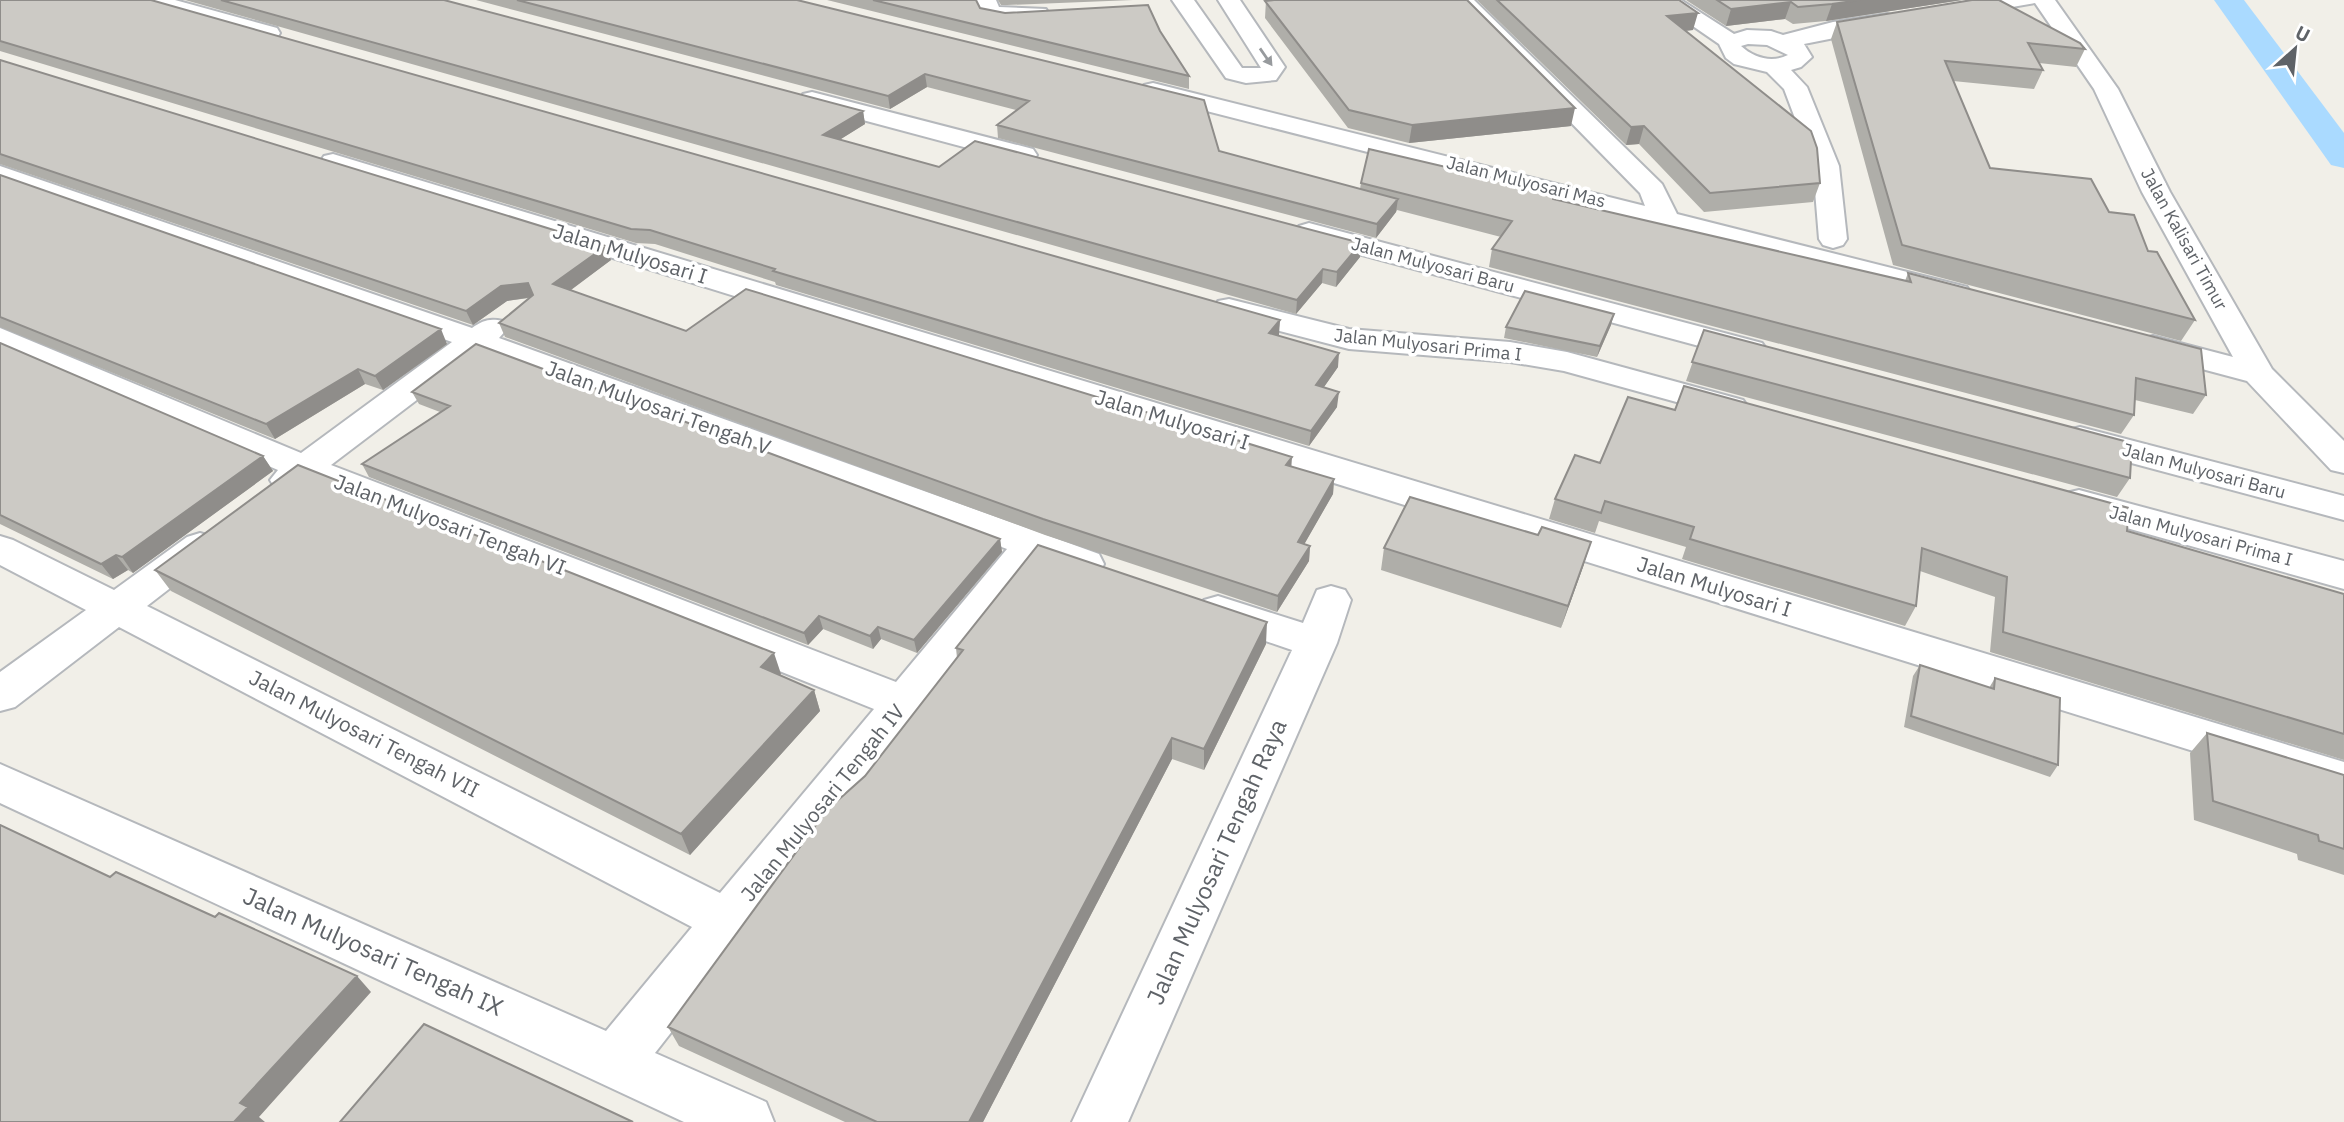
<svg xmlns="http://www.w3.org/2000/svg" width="2344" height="1122" font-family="'IBM Plex Sans',sans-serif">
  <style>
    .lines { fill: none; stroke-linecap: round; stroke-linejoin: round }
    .canal { fill: #aadaff; fill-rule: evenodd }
    .minor-casing { stroke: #b5b8bc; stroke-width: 4 }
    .minor { fill: #fff; fill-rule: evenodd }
    .wall { fill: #afaea9 }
    .shaded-wall { fill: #8f8d8a }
    .building { fill: #cccac5; stroke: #8f8d8a; stroke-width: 2 }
    .oneway { fill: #979a9d }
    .labels { text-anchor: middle; stroke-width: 7; stroke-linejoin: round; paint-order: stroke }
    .far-street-label { font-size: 18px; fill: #5f6368; stroke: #fff }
    .street-label { font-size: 21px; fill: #5f6368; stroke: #fff }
    .near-street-label { font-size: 24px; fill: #5f6368; stroke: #fff }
  </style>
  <rect width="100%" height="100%" fill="#f1efe8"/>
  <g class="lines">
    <!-- canal -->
    <path class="canal" d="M2214 0H2244L2344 133V168L2331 165Z"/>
    <defs>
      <path id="minor" d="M140 0H175L277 28 280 33 277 38 269 40 143 5Z
        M974 0H996L999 7 1046 9 1049 14 1046 19C1029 23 997 24 981 15Z
        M1172 0H1194L1242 68H1261L1218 0H1240L1285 67 1276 80 1246 83 1226 78Z
        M1451 0H1474L1662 184 1677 214 1967 287 1971 293 1967 299 1956 302 1144 95 1141 90 1144 85 1153 83 1645 206 1640 193Z
        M1655 0H1681L1734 34 1747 30 1771 31 1783 35 1833 22 1887 14 1895 16 1898 21 1895 26 1804 44 1812 57 1801 67 1791 70 1807 87 1839 166 1847 239 1843 245 1833 248 1823 245 1819 239 1813 166 1784 89 1767 72 1734 64 1726 58 1719 44ZM1748 44 1767 45 1788 55C1772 63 1754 58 1741 46Z
        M1984 0H2055L2118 89 2170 192 2272 369 2344 441V473L2331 470 2247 381 2142 353 2137 346 2142 339 2153 336 2233 357 2142 192 2094 89 2035 3 1954 17 1946 16 1943 11 1946 6Z
        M812 92 1033 149 1037 155 1033 161 1024 163 803 104 800 99 803 94Z
        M333 154 2344 762V798L324 168 320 162 324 156Z
        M0 166 472 328C483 320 490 318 503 321L508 328 499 338 1099 554 1104 564 1099 574 1085 577 1039 562 655 1053 766 1102 774 1122H684L0 803V764L606 1031 692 927 119 627 15 707 0 711V672L86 610 0 565V536L13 540 114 590 187 537 200 533 213 537 219 546 213 555 147 606 720 893 874 709 308 482C297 491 289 492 275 488L270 480 278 470 0 350V328L301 453 452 342 0 183ZM480 352 1007 549 896 682 331 465Z
        M1309 223 1762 343 1767 350 1762 357 1751 360 1299 238 1295 232 1299 226Z
        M1229 299 1349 329 1510 342 1567 352 1743 400 1748 407 1743 414 1731 417 1564 371 1510 362 1349 349 1218 315 1214 308 1218 301Z
        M2080 427 2344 496V520L2068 446 2063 438 2068 430Z
        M2079 490 2344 561V589L2066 511 2061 502 2066 493Z
        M1331 586 1345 590 1351 600 1337 643 1128 1122H1072L1292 650 1204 620 1198 610 1204 600 1218 596 1303 623 1317 590Z"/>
    </defs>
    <!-- minor casing -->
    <use href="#minor" class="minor-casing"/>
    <!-- minor -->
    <use href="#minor" class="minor"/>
  </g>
  <!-- wall -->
  <path class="wall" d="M0 0 1280 320 1278 335 1338 367 1323 388 1337 407 1309 446 776 285 775 282 655 244 636 243 0 51Z
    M185 0H444L863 111 865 124 839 140 939 167 1361 243 1360 257 1336 287 1322 283 1296 314Z
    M476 0H797L1219 151 1360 189 1361 183 1553 199 1905 281 1908 273 2206 395 2193 414 2135 400 2134 415 2121 434 1489 267 1492 249 1501 237 1397 210 1396 212 1376 238 998 138 997 125 1016 110 927 87 890 109Z
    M827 0H976L980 8 1005 13 1160 31 1189 76V89Z
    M998 0H1133L1007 5H1001Z
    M1266 0H1467L1571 126 1409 143 1348 128 1265 18Z
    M1477 0H1679L1693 30 1685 31 1820 183 1813 202 1704 212 1639 144 1626 145Z
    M1686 0H1962L1826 21 1793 24 1785 19 1726 26Z
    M1837 22 2085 49 2076 67 2039 63 2043 70 2034 89 1953 81 1990 168 2109 212 2148 251 2195 320 2181 341 1893 265 1831 39Z
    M0 60 611 260 570 290 686 331 1291 467 1334 479 1333 494 1304 544 1310 546 1309 561 1277 612 1045 535 505 337 499 323 529 298 507 301 473 325 0 164Z
    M0 175 447 344 383 390 365 384 275 439 0 327Z
    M1611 325 1597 357 1504 338 1506 327Z
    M1704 330 2130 478 2117 497 1686 381Z
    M0 343 263 456 273 471 133 573 128 570 113 579 0 524Z
    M412 392 1000 539 1002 552 917 653 881 639 873 649 823 629 808 645 369 477 362 464 440 412 419 404Z
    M1600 463 2127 531 2344 594V760L1990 652 1995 597 1920 571 1916 606 1905 626 1682 559 1686 547 1599 521 1595 533 1549 519 1555 499Z
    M1538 535 1584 564 1561 628 1381 570 1384 548Z
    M155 570 781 674 780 675 814 690 820 711 690 855 171 591Z
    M1266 644 1204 770 1172 759 983 1122H845L679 1046 668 1027 957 658 956 648Z
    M1920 665 1989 688 1995 678 2058 765 2050 777 1904 727 1913 676Z
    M2207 733 2344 775V875L2298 860 2297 854 2194 820 2190 753Z"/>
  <!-- shaded-wall -->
  <path class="shaded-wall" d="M1860 0H1962L1826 21 1832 4Z
    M1791 2 1785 19 1726 26 1731 9Z
    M1698 13 1693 30 1662 33 1667 16Z
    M925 74 927 87 890 109 888 96Z
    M1575 108 1571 126 1409 143 1412 125Z
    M863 111 865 124 825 149 823 135Z
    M1644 126 1639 144 1626 145 1631 127Z
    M1398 199 1396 212 1376 238 1377 224Z
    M1361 243 1360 257 1336 287 1337 272Z
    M606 246 611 260 559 299 553 284Z
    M1323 269 1322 283 1296 314 1297 300Z
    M528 283 533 297 507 301 473 325 466 311 501 286Z
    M1614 314 1611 325 1597 357 1600 346Z
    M1280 320 1279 335 1268 347 1269 333Z
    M441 329 447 344 383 390 375 376Z
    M1339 353 1338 367 1315 400 1316 385Z
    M358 369 365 384 275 439 266 424Z
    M1339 392 1337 407 1309 446 1311 431Z
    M263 456 273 471 133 573 122 557Z
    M1292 457 1291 472 1286 465Z
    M1334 479 1333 494 1297 557 1298 542Z
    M1000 539 1002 552 917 653 914 640Z
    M1591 542 1584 564 1561 628 1568 606Z
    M1310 546 1309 561 1277 612 1278 596Z
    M116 555 128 570 113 579 101 564Z
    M819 616 823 629 808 645 804 633Z
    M1267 622 1266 644 1204 770V749Z
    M878 627 881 639 873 649 870 636Z
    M774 653 781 674 768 688 761 667Z
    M814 690 820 711 690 855 681 834Z
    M1172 738V759L983 1122H969Z
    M357 976 371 992 259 1117 265 1122H233L240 1103Z"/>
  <!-- building -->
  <path class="building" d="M0 0H151L1280 320 1269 333 1339 353 1316 385 1339 392 1311 431 773 271 775 269 650 230 631 229 0 41Z
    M221 0H444L863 111 823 135 939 167 975 141 1361 243 1337 272 1323 269 1297 300Z
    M517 0H797L1204 100 1219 151 1398 199 1377 224 997 125 1029 101 925 74 888 96Z
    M873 0H976L980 8 1005 13 1148 5 1160 31 1189 76Z
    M1274 0H1467L1575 108 1412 125 1349 110 1265 1Z
    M1497 0H1679L1698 13 1667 16 1811 131 1817 148 1820 183 1710 193 1644 126 1631 127Z
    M1717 0H1860L1832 4 1798 7 1791 2 1731 9Z
    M1972 0H1999L2080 43 2085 49 2028 43 2043 70 1945 61 1990 168 2091 179 2109 212 2134 215 2148 251 2157 252 2195 320 1902 245 1837 22Z
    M0 60 606 246 553 284 686 331 746 289 1292 457 1286 465 1334 479 1298 542 1310 546 1278 596 1043 519 499 323 533 295 528 283 501 286 466 311 0 154Z
    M1369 149 1553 192V199L1911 282 1908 273 2201 349 2206 395 2136 378 2134 415 1492 249 1512 221 1361 183Z
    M0 175 441 329 375 376 358 369 266 424 0 317Z
    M1525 291 1614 314 1600 346 1506 327Z
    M1704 330 2132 443 2130 478 1692 362Z
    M0 343 263 456 122 557 116 555 101 564 0 515Z
    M476 344 1000 539 914 640 878 627 870 636 819 616 804 633 362 464 450 406 412 392Z
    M1684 386 2129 508 2127 531 2344 594V734L2003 632 2007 577 1922 548 1916 606 1690 539 1694 527 1605 501 1601 513 1555 499 1575 455 1600 463 1628 397 1675 410Z
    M298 465 774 653 761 667 814 690 681 834 155 570Z
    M1410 497 1538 535 1542 527 1591 542 1568 606 1384 548Z
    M1038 545 1267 622 1204 749 1172 738 969 1122H877L668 1027 827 810 865 776 963 650 956 648Z
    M1920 665 1994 689 1995 678 2060 698 2058 765 1911 716Z
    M2207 733 2344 775V849L2319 841 2318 835 2213 801Z
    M0 825 110 877 116 872 215 917 219 913 357 976 240 1103 248 1107 234 1122H0Z
    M424 1024 633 1122H340Z"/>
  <!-- one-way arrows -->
  <defs><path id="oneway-solid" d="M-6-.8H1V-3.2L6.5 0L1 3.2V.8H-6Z" transform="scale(1.75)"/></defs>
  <use class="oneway" href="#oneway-solid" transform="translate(1266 57) rotate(55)"/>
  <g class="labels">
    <!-- far-street labels -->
    <g class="far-street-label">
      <text transform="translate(1526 182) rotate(14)" y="6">Jalan Mulyosari Mas</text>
      <text transform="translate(2184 239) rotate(61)" y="6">Jalan Kalisari Timur</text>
      <text transform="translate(1433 265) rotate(15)" y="6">Jalan Mulyosari Baru</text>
      <text transform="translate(1428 345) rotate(6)" y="6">Jalan Mulyosari Prima I</text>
      <text transform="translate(2204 471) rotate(15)" y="6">Jalan Mulyosari Baru</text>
      <text transform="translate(2201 536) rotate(15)" y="6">Jalan Mulyosari Prima I</text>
    </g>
    <!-- street labels -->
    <g class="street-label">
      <text transform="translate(630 254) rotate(17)" y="7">Jalan Mulyosari I</text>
      <text transform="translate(658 408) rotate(20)" y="7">Jalan Mulyosari Tengah V</text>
      <text transform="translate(1172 420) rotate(17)" y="7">Jalan Mulyosari I</text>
      <text transform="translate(450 525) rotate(21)" y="7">Jalan Mulyosari Tengah VI</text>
      <text transform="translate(1714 587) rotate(17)" y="7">Jalan Mulyosari I</text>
      <text transform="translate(364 734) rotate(27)" y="7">Jalan Mulyosari Tengah VII</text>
      <text transform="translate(823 803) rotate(-51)" y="7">Jalan Mulyosari Tengah IV</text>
    </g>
    <!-- near-street labels -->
    <g class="near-street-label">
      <text transform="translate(1217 862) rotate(-66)" y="8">Jalan Mulyosari Tengah Raya</text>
      <text transform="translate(373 952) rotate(24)" y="8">Jalan Mulyosari Tengah IX</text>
    </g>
  </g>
  <!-- north arrow -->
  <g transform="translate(2295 49) rotate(27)" stroke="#ffffff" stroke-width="5" paint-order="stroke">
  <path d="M0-5L12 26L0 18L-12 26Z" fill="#5f6368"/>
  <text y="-10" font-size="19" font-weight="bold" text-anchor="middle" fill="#5f6368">U</text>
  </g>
</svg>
